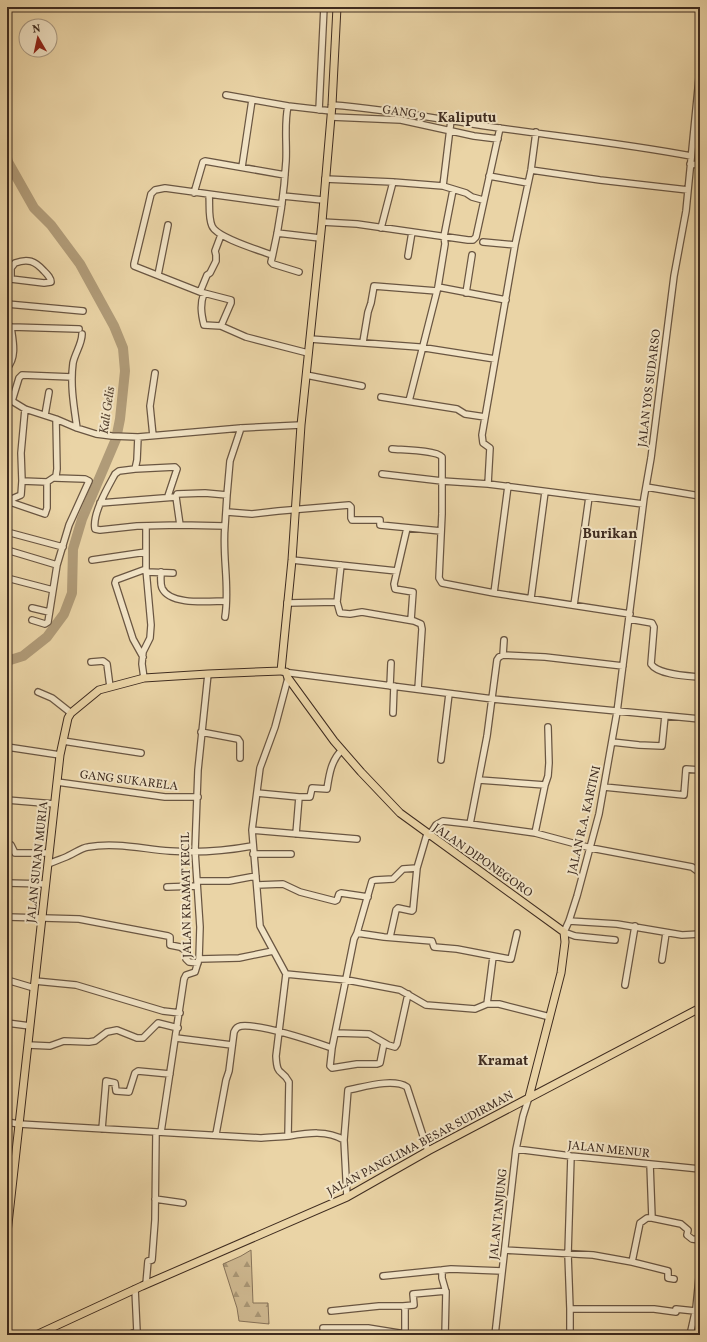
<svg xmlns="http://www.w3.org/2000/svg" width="707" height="1342" font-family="Vollkorn,serif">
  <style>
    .forest { fill: url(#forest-firs); stroke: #867258 }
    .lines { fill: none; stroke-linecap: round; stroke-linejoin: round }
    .river { stroke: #b09b78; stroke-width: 10 }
    .minor-casing { stroke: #6a5642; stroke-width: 8 }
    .major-casing { stroke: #3f2c20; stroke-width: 9 }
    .minor { stroke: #f1e3c5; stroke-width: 5.5 }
    .major { stroke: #ead4a6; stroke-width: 7 }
    .labels { text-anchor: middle; stroke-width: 4; stroke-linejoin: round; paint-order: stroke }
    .street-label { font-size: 12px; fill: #3f2c20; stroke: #f1e3c5 }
    .water-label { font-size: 13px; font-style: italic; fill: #5b4836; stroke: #f1e3c5 }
    .quarter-label { font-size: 14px; font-weight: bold; fill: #3f2c20; stroke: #f1e3c5 }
  </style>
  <defs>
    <pattern id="forest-firs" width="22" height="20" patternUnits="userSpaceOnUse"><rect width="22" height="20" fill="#cdb78f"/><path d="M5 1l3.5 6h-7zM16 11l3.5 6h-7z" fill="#a89574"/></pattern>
  </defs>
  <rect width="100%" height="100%" fill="#ead4a6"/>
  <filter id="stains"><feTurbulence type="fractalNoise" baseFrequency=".005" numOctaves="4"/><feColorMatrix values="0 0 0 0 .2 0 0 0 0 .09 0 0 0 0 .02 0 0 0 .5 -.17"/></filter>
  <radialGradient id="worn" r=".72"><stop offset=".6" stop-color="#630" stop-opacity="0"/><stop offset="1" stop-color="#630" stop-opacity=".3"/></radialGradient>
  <!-- forest -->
  <path class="forest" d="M251 1250 253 1303H268L269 1324 239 1321 237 1308 223 1264 241 1256Z"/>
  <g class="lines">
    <!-- river -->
    <path class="river" d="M7 158 8 162 34 208 51 225 80 264 114 326 123 348 125 371 120 419 116 439 82 519 73 549 72 593 64 614 47 637 23 656 7 661"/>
    <defs>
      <path id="minor" d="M226 95 288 106
        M332 105C388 109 443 120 499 128 563 137 628 144 691 156
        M319 110 324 7
        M331 117 401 120 474 136 498 139
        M690 164 700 165
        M242 167 252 100
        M531 170 600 180 688 190
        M489 176 528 183
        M325 179 393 182 443 186 466 193 472 197 483 200
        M443 186 451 120
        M194 193 203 162 205 161 285 175
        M209 195C210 204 208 217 212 226 217 238 259 250 272 255
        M283 196 323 200
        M7 200V204
        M322 222 357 224 468 240H473L476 237 500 128
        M381 228 393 182
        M277 233 320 238
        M483 242 515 245
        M408 256 412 232
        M299 272 273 264 271 262C279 229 284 195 286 161 287 143 284 124 288 106L331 111
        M158 275 168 225
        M7 279H11V268L15 263C28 258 35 261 44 271 48 275 51 278 51 282L44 283 11 279
        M438 287 506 300
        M200 292 207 275 210 273 216 261V255L215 251 221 235
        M204 293C200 304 201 313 204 325L221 326 246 337 308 353
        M466 293 472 255
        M7 304 83 311
        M7 324 11 327C13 341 17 357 7 368
        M221 326 231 303V300L200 292 134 266V264L151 194 155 190 165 188 282 204
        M11 327 79 329
        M310 339 419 347 495 359
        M363 342 368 312 371 303 374 286 437 291
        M306 375 362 386
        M381 397 457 409 465 414 485 417
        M7 398 25 409 56 419 77 428 96 434 112 436 138 437 241 428 301 425
        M12 401 19 378 22 375 72 377
        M409 401 438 287 445 244 444 236 453 190
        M25 409 21 453 22 481 47 482 56 476 57 469 56 419
        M45 415 49 392
        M77 428C74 407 70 385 73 363 75 353 82 344 82 334
        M153 436 150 406 155 373
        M392 449C402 450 436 450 442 457V514L439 578 442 583 494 593 630 614
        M135 469 175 467 177 469 168 496
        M382 474 442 481 488 484 643 504
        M488 484 490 448 483 443 482 435 515 245 531 170 536 132
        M646 487 700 496
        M176 497 177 494 205 493 227 495 230 461 241 428
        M7 501 45 514 47 508V482
        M7 501 21 495 22 481
        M100 503 176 497 180 525 137 526 100 530 95 529C92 514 108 487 115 474L119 471 135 469 137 460 138 437
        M227 512 252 514 278 511 349 505 351 507V518L352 520H380V525L441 531
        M180 525 225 526C222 556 230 587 225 617
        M225 526 227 495
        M7 532 63 547
        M7 550 57 565 69 525 89 481 85 479 55 478
        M92 560 146 552
        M292 560 397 571 394 584 395 589 413 592 411 620
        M341 565 337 602 340 613 350 614 362 612 414 621 421 624 422 629 418 689
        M397 571 407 528
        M146 572 173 573
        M161 572C161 577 160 583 162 588 170 606 210 601 226 601
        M7 578 53 590
        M494 593 508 486
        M531 598 545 492
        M287 603 337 602
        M574 605 589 497
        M32 608 49 612
        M629 619 652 623 654 627 651 664C658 675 688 676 700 677
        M32 620 45 624 48 622 57 565
        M503 655 504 640
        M143 657 133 639 115 583 116 580 146 569
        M91 662 103 661 107 664 110 687
        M623 666 545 657 503 655 499 657 497 660 487 736 470 824 535 833 591 848 692 867 700 873
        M283 672 493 699 700 719
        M144 678 142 664 143 652 150 638 151 625 146 569V526
        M288 678 275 727 260 768 252 830 260 926 286 974 276 1056C277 1078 282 1068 289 1082L288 1136
        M390 686 391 663
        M38 692 52 698 71 713
        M393 713 394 686
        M201 732 238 739 240 742V758
        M63 741 141 753
        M612 742 639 745 662 746 665 716
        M7 747 60 755
        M441 760 449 694
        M479 780 545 785
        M57 782 165 797H198
        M604 787 684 795 686 769 700 770
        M257 793 299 797
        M7 800 55 804
        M252 830 357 839
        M535 833 545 785 548 776 549 763 548 727
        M296 834 299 797H310L312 788 327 789C329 776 331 760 342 750
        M429 836 436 825 443 821 470 824
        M7 844 11 845 15 853H49
        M253 854H291
        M48 864C55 861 62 859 68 856 75 853 81 848 88 847 115 842 143 849 170 851 198 853 225 851 252 846
        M197 881H229L256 876
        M7 883 46 884
        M257 885 283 884 300 892 335 901 337 900 339 894 341 893 368 897
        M167 887 197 886
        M7 917 79 919 168 936 170 937V945L180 947 185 950 186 959 189 962 198 963
        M569 921 617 924 682 935 700 934
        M357 933 372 881 375 880 393 879 403 869 417 868
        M390 937 396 910 398 908 412 911 413 910 417 868 427 834
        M615 940 575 936 564 932 569 921 577 896 599 814 617 712 644 498 651 458 674 276 686 211 700 68
        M199 959 239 958 273 951
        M662 960 666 933
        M286 974 347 980 400 990 426 1005 475 1009 487 1004H499L550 1017
        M7 980 34 988
        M35 981 76 985 163 1011 180 1013
        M625 985 635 926
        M487 1004 493 957
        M7 1023 30 1026
        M335 1033 369 1034 388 1045 395 1047 397 1044 408 994
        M176 1038 232 1045
        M28 1045 50 1046 64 1041 89 1042 95 1041 107 1032 117 1030 137 1038H143L158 1023 178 1028
        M332 1048 330 1066 332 1068 357 1064H377L380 1063 384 1043
        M7 1122 19 1124 261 1138C271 1137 280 1137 289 1136 308 1133 327 1130 344 1140L347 1197
        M102 1129 106 1081 115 1083 116 1091 129 1092 135 1073 138 1071 170 1074
        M161 1132 184 979 186 975 195 972 199 959 200 927 195 851 198 770 208 674
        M216 1134 226 1080 229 1071 234 1032C236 1028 237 1027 241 1026 261 1024 312 1041 332 1048L354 939 357 933 384 937 432 941 434 947 457 949 509 959H511L517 933
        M344 1140 348 1090C364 1087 393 1078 407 1087L428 1151
        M516 1149 571 1156 700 1169
        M650 1164 652 1218 681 1224 688 1230 687 1235 692 1239 700 1240
        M155 1199 183 1203
        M505 1250 593 1255 632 1262 640 1223 647 1218H652
        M632 1262 668 1271V1278L674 1279
        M383 1276 442 1270
        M146 1284 148 1261 152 1260 155 1220 156 1132
        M403 1306 414 1305 413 1294 446 1291
        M696 1308 700 1268
        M570 1309H654L676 1312V1309L695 1311
        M331 1311 379 1306H403L405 1309V1335
        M323 1328H368L405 1334
        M133 1335V1333L137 1332 135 1289
        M445 1335 446 1292 442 1278V1270L451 1269 502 1271
        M495 1335 516 1149 523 1116 529 1097
        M570 1335V1309L568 1254 571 1156
        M690 1335 696 1308 700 1304"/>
      <path id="major" d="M286 672 288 678 334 741 361 772 400 813 564 932 565 942 561 973 529 1097
        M7 1233 60 755 68 718 71 713 99 690 144 678 208 674 281 671 292 560 301 425 322 222 332 105 337 7
        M36 1335 142 1286 347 1197 428 1151 700 1008"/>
    </defs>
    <!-- minor casing -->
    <use href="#minor" class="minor-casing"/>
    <!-- major casing -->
    <use href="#major" class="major-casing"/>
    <!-- minor -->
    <use href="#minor" class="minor"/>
    <!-- major -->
    <use href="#major" class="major"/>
  </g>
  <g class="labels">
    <!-- street labels -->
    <g class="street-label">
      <text transform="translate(404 112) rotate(8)" y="4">GANG 9</text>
      <text transform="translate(649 388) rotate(-83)" y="4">JALAN YOS SUDARSO</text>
      <text transform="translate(129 780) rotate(7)" y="4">GANG SUKARELA</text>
      <text transform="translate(584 820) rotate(-77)" y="4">JALAN R.A. KARTINI</text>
      <text transform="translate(483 860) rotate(35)" y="4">JALAN DIPONEGORO</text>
      <text transform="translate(37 862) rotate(-84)" y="4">JALAN SUNAN MURIA</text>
      <text transform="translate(186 895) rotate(-91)" y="4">JALAN KRAMAT KECIL</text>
      <text transform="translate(420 1143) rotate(-28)" y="4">JALAN PANGLIMA BESAR SUDIRMAN</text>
      <text transform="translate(609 1149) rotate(6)" y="4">JALAN MENUR</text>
      <text transform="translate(498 1214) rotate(-84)" y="4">JALAN TANJUNG</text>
    </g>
    <!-- water labels -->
    <g class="water-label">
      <text transform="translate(106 410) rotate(-82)" y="5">Kali Gelis</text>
    </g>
    <!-- quarter labels -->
    <g class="quarter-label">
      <text x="467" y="122">Kaliputu</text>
      <text x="610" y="538">Burikan</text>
      <text x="503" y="1065">Kramat</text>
    </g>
  </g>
  <!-- margin -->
  <rect width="707" height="1342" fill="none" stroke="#ead4a6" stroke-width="24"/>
  <rect x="8" y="8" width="691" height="1326" fill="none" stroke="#3f2c20" stroke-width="2"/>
  <rect x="12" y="12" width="683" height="1318" fill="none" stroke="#3f2c20"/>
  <!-- north arrow -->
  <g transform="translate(38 38) rotate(351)"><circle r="19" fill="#f1e3c5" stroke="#aa9a83"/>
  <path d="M0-3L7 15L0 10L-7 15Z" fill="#8f2418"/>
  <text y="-6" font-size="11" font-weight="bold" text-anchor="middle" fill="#3f2c20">N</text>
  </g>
  <rect width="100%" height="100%" filter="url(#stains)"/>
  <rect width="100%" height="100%" fill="url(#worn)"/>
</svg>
